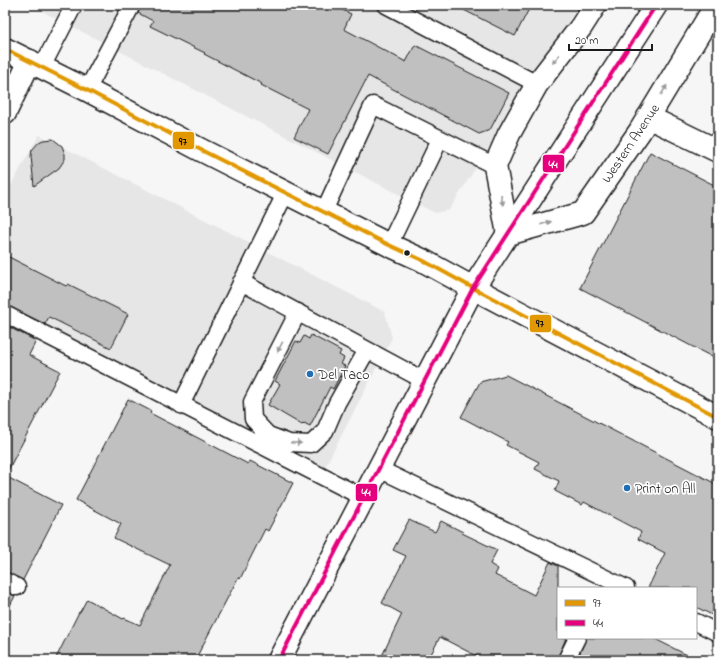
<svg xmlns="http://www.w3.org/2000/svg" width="723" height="665" font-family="'Indie Flower',sans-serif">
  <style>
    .built { fill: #e6e6e6 }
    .building { fill: #c0c0c0; stroke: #1c1c1c }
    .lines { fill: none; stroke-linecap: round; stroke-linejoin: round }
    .service-casing { stroke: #1c1c1c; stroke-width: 19 }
    .minor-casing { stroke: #1c1c1c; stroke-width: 25 }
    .secondary-casing { stroke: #1c1c1c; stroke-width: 25 }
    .primary-casing { stroke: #1c1c1c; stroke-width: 25 }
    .service { stroke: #fff; stroke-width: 16 }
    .minor { stroke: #fff; stroke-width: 22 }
    .secondary { stroke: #fff; stroke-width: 22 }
    .primary { stroke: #fff; stroke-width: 22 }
    .bus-1-casing { stroke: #fff; stroke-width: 7 }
    .bus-2-casing { stroke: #fff; stroke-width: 7 }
    .bus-1 { stroke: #e19803; stroke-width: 4 }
    .bus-2 { stroke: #e5007d; stroke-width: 4 }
    .oneway { fill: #999 }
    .bus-dot { fill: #1c1c1c; stroke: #fff; stroke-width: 1.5 }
    .poi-dot { fill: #1f6fb2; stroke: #fff; stroke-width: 1.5 }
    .labels { text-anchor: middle; stroke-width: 3.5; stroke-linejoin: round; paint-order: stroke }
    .street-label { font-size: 14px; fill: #1c1c1c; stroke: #fff }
    .poi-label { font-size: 14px; fill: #1c1c1c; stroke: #fff; text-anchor: start }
    .line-badge { stroke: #fff; stroke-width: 1.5 }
    .badge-label { font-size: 11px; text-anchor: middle; font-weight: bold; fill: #fff }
    .pale-badge-label { font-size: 11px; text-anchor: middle; font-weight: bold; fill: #111 }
  </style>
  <rect width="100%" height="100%" fill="#f6f6f6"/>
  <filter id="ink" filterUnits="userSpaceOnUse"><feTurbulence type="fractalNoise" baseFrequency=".025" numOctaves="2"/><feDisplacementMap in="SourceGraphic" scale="8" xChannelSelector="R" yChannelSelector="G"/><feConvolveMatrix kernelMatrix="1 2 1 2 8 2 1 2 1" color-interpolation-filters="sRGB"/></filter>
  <g filter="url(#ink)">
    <!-- built -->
    <path class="built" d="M30 5H579L449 210 435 213Z
      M39 135 385 312 392 338 322 473 5 305V196Z"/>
    <!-- building -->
    <path class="building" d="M141 5H332L351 14 344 29 406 62 415 45 509 93 490 130 479 134 368 76 328 154 294 137 308 109 261 85 262 84 204 54 205 53 150 26 153 21 138 13Z
      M454 5H531L515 36Z
      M53 139 62 146 65 154V159L59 168 34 186 31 156 32 150 39 142 43 140Z
      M650 152 718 187V360L580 288Z
      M5 255 66 286 68 284 128 314 111 348 49 317 45 324 5 305Z
      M5 325 36 341 29 355 60 371 5 476 61 505 23 580 5 572Z
      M311 335 341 351 339 355 344 358 341 364 345 366 333 389 330 387 310 426 304 423 302 425 268 405 280 384 275 381 296 341 300 343 304 336 309 339Z
      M506 375 718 485V618L696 607V588H648L665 553 638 539 641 532 584 502 582 505 555 491 559 481 535 469 539 462 506 445 508 442 461 417 480 382Z
      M128 399 151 411 150 413 248 464 250 461 293 483 268 531 265 529 240 579 238 578 195 660H55L79 612H80L87 599 123 619 124 618 140 625 170 565 114 538 121 524 76 500Z
      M409 520 435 532 441 521 463 532 462 533 497 550 490 564 498 569 495 575 534 595 550 562 558 566V638H566L557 660H484L440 637 428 660H380L402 614 382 603 406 556 393 550Z
      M5 592 15 596 5 615Z
      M586 638H653L697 660H577Z"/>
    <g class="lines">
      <defs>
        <path id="service" d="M386 5 537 84
          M42 67 74 5
          M87 90 132 5
          M324 211 373 105 495 166
          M389 245 440 139
          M241 282 425 381
          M298 312 252 402 253 419 268 435 289 443 311 444 325 431 337 403 367 350
          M5 314 364 498
          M181 405 286 192
          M379 469 626 588
          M5 581 17 587
          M696 622 718 633
          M566 660 577 638"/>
        <path id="minor" d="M595 5 581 27 537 84 509 134 495 166 508 234 583 213 640 131 716 5
          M5 113 30 61
          M648 117 718 151"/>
        <path id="secondary" d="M279 660 473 288 656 5"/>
        <path id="primary" d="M5 49 87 90 201 150 389 245 422 260 473 288 718 417"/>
      </defs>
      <!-- service casing -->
      <use href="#service" class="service-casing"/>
      <!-- minor casing -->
      <use href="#minor" class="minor-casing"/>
      <!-- secondary casing -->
      <use href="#secondary" class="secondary-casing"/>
      <!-- primary casing -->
      <use href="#primary" class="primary-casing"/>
      <!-- service -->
      <use href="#service" class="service"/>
      <!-- minor -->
      <use href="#minor" class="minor"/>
      <!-- secondary -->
      <use href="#secondary" class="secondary"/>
      <!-- primary -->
      <use href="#primary" class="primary"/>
      <defs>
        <path id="bus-1" d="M5 49 87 90 201 150 389 245 422 260 473 288 718 417"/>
        <path id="bus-2" d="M279 660 473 288 656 5"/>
      </defs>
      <!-- bus-1 casing -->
      <use href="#bus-1" class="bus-1-casing"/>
      <!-- bus-2 casing -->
      <use href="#bus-2" class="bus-2-casing"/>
      <!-- bus-1 -->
      <use href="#bus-1" class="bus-1"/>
      <!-- bus-2 -->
      <use href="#bus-2" class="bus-2"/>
    </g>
    <!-- one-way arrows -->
    <defs><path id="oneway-solid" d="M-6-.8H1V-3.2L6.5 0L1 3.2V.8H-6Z"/></defs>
    <g class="oneway">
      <use href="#oneway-solid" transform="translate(556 59) rotate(128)"/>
      <use href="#oneway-solid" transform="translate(664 90) rotate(-59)"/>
      <use href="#oneway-solid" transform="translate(502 200) rotate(79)"/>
      <use href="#oneway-solid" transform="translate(546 223) rotate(-16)"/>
      <use href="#oneway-solid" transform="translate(280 347) rotate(117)"/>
      <use href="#oneway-solid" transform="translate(296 443) rotate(3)"/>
    </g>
  </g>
  <!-- markers -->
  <circle class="bus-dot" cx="407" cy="253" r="3.5"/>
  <g class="poi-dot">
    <circle cx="310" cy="374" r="4"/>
    <circle cx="627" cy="488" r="4"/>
  </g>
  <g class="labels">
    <!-- street labels -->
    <g class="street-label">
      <text transform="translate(630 143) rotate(-56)" y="5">Western Avenue</text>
    </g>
    <!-- poi labels -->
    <g class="poi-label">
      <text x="318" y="379">Del Taco</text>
      <text x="635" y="493">Print on All</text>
    </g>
  </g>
  <g class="line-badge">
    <rect x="172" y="131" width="23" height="19" rx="4" fill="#e19803"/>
    <rect x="542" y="154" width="23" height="19" rx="4" fill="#e5007d"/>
    <rect x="529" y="314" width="23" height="19" rx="4" fill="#e19803"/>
    <rect x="355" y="483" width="23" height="19" rx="4" fill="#e5007d"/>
  </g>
  <g class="badge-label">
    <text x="553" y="168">44</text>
    <text x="366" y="496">44</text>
  </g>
  <g class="pale-badge-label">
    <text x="183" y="145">97</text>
    <text x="540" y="327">97</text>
  </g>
  <!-- margin -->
  <rect width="723" height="665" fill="none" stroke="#fff" stroke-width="20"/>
  <rect x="10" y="10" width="703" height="645" fill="none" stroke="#1c1c1c" stroke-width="1.5" filter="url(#ink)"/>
  <!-- legend -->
  <rect x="557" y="587" width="140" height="52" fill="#ffffff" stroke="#a4a4a4"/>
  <rect x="565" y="600" width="20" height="6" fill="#e19803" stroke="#a4a4a4"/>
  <text x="593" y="607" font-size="12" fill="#1c1c1c">97</text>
  <rect x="565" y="620" width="20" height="6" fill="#e5007d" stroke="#a4a4a4"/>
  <text x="593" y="627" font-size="12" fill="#1c1c1c">44</text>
  <!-- scale -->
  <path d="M569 44v6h83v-6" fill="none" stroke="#1c1c1c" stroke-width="2"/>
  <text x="575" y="44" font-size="12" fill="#1c1c1c" stroke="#ffffff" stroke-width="3" paint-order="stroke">20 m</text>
</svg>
